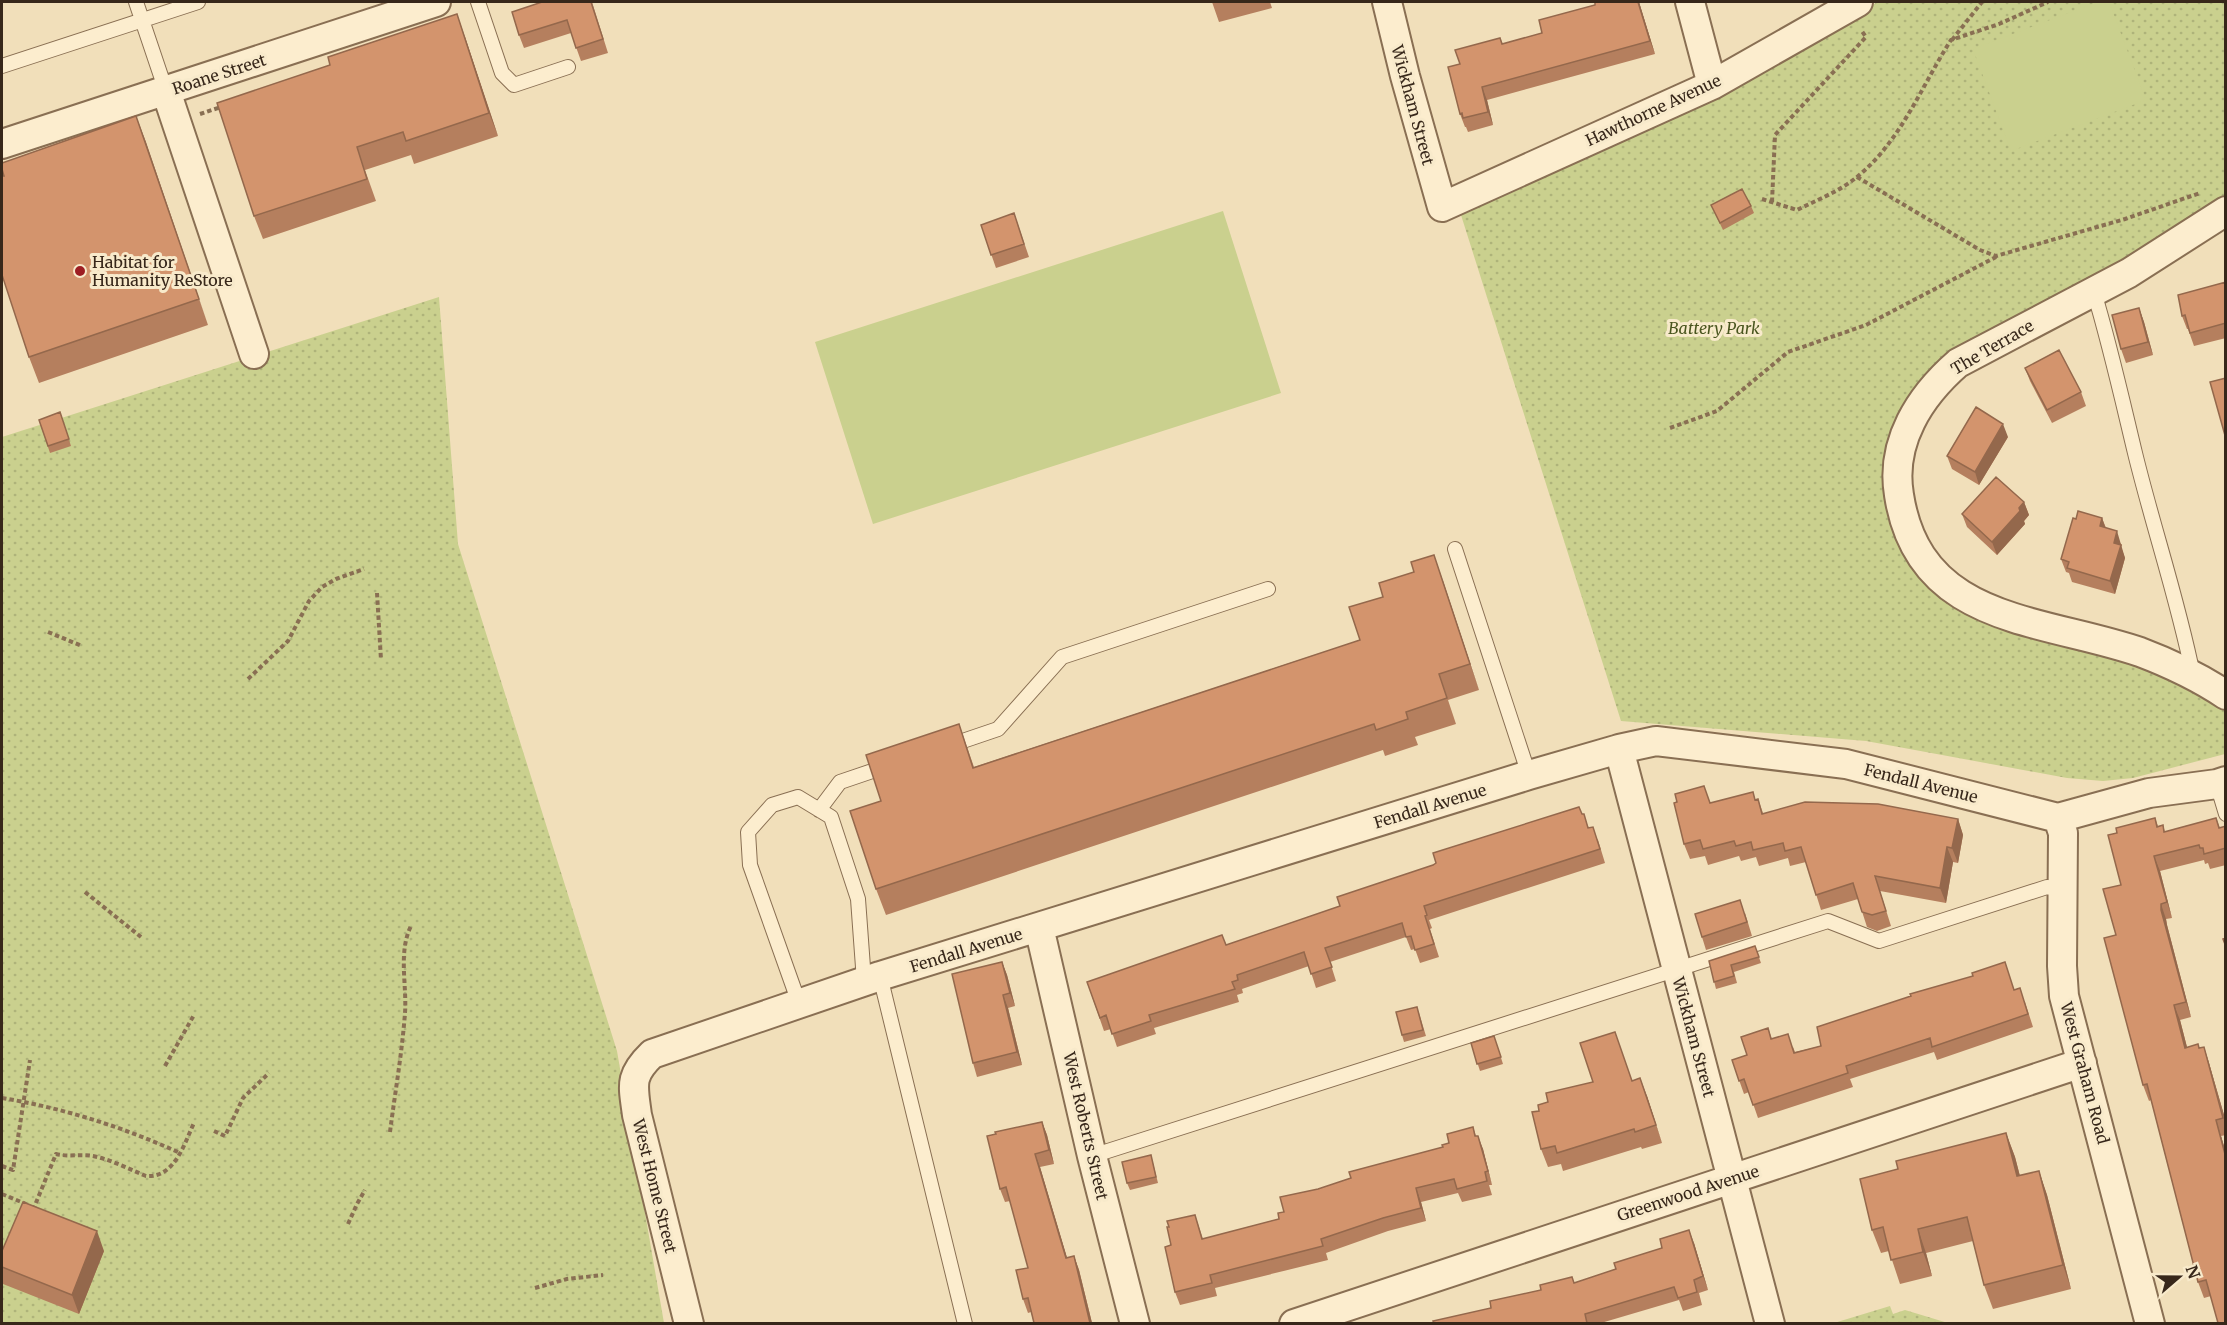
<svg xmlns="http://www.w3.org/2000/svg" width="2227" height="1325" font-family="Merriweather,serif">
  <style>
    .green { fill: url(#green-dots) }
    .pitch { fill: #cad08e }
    .lines { fill: none; stroke-linecap: round; stroke-linejoin: round }
    .lane-casing { stroke: #896f53; stroke-width: 16 }
    .street-casing { stroke: #896f53; stroke-width: 32 }
    .path { stroke: #896f53; stroke-width: 4; stroke-dasharray: 4.5 3; stroke-linecap: butt }
    .lane { stroke: #fcedce; stroke-width: 14 }
    .street { stroke: #fcedce; stroke-width: 28 }
    .wall { fill: #b57f5e }
    .shaded-wall { fill: #94684c }
    .building { fill: #d3946d; stroke: #94684c; stroke-width: 1.5 }
    .poi-dot { fill: #9d1e23; stroke: #f8eacb; stroke-width: 2 }
    .labels { text-anchor: middle; stroke-width: 6; stroke-linejoin: round; paint-order: stroke }
    .street-label { font-size: 16px; fill: #37271a; stroke: #f8eacb }
    .poi-label { font-size: 16px; fill: #37271a; stroke: #f8eacb; text-anchor: start }
    .park-label { font-size: 16px; font-style: italic; fill: #49551e; stroke: #f8eacb }
  </style>
  <defs>
    <pattern id="green-dots" width="8" height="8" patternUnits="userSpaceOnUse" patternTransform="scale(1.5)"><rect width="8" height="8" fill="#cad08e"/><path d="M2 2h.1M6 6h.1" fill="none" stroke="#aeb37a" stroke-width="1.8" stroke-linecap="round"/></pattern>
  </defs>
  <rect width="100%" height="100%" fill="#f1dfba"/>
  <!-- green -->
  <path class="green" d="M1877 2H2225V195L2147 248 1956 354 1893 440 1919 573 2137 662 2225 711V754L2133 778 2103 781 2067 778 1866 741 1621 721 1461 215 1724 95 1865 11Z
    M439 297 458 544 617 1051 664 1323H2V437Z
    M1890 1306 1893 1314 1905 1310 1948 1323H1834Z"/>
  <!-- pitch -->
  <path class="pitch" d="M2098 2H2109L2146 100 2011 151 1973 49Z
    M1223 211 1281 393 873 524 815 342Z"/>
  <g class="lines">
    <defs>
      <path id="lane" d="M136 2 166 91
        M478 2 502 73 514 85 568 67
        M2 66 198 2
        M2094 292C2110 345 2122 399 2135 453 2153 527 2178 600 2193 675
        M1455 549 1529 775
        M948 746 998 729 1062 657 1268 589
        M2217 784 2226 814
        M819 810 840 782 887 766
        M880 976 965 1324
        M799 1003 750 865 748 832 772 805 798 797 831 817 858 899 864 981
        M1092 1156 1828 921 1879 941 2047 887 2063 890"/>
      <path id="street" d="M1387 2 1405 76 1442 207 1712 85 1858 2
        M1690 2 1712 85
        M166 91 254 354
        M2 144 436 2
        M2226 211 2129 273 1958 363C1920 396 1890 442 1899 495 1919 624 2041 618 2140 652 2169 663 2199 677 2226 695
        M1619 749 1770 1324
        M2058 818 2063 833 2062 966 2064 996 2150 1324
        M1039 927 1092 1156 1135 1324
        M689 1324 637 1115C633 1085 629 1076 652 1054L880 976 1529 775 1619 749 1656 741 1846 764 2058 818 2149 793 2217 784 2226 781
        M1294 1324 2082 1063"/>
    </defs>
    <!-- lane casing -->
    <use href="#lane" class="lane-casing"/>
    <!-- street casing -->
    <use href="#street" class="street-casing"/>
    <!-- path -->
    <path class="path" d="M1952 40 1982 2
      M200 114 221 107
      M1857 177 1980 250 1996 256 2125 219 2200 193
      M1762 199 1797 210C1817 200 1840 191 1857 177 1901 141 1921 87 1951 40L1999 24 2048 2
      M1772 202 1775 135 1866 37 1861 30
      M1670 428 1717 411 1788 352 1866 325 1996 257
      M377 593 381 660
      M48 632 82 646
      M248 679 288 641 309 601 322 587 336 579 364 569
      M85 892 141 937
      M165 1066 194 1015
      M2 1098C63 1108 123 1127 180 1153
      M214 1131 225 1136 243 1098 269 1073
      M390 1132C395 1093 402 1053 405 1013 407 985 398 952 411 926
      M2 1166 13 1170 30 1060
      M2 1194 26 1204
      M33 1210 56 1154C68 1157 81 1154 93 1156 112 1160 129 1169 146 1176 175 1178 184 1144 194 1123
      M348 1224 357 1204 365 1190
      M535 1288 567 1279 603 1275"/>
    <!-- lane -->
    <use href="#lane" class="lane"/>
    <!-- street -->
    <use href="#street" class="street"/>
  </g>
  <!-- wall -->
  <path class="wall" d="M542 2H592L608 53 581 61 571 33 524 48 519 35Z
    M1212 2H1270L1272 8 1219 22Z
    M1595 2H1639L1655 54 1487 100 1493 125 1468 132 1466 127H1465L1460 114V64L1500 38 1503 44 1542 33 1595 5Z
    M465 37 498 136 414 164 411 155 365 170 376 201 263 239 254 216Z
    M136 116 208 325 39 383 29 357Z
    M1711 205 1751 206 1754 213 1723 230Z
    M1014 213 1029 257 996 268 981 225Z
    M2226 282V338L2194 346 2188 329H2187L2182 316Z
    M2139 308 2144 322 2153 355 2126 363 2121 349Z
    M2025 368 2081 392 2086 406 2052 423 2030 381Z
    M60 412 71 446 50 453 39 420Z
    M2008 437 1979 485 1952 469 1947 456Z
    M2024 502 2029 515 2024 521 2025 524 1997 555 1967 527 1962 514Z
    M2102 518 2106 528 2122 545 2121 547 2125 558 2115 594 2072 582 2069 573 2066 572 2061 559 2076 519Z
    M1443 581 1479 690 1448 700 1456 724 1415 737 1418 745 1385 756 1383 750 886 915 876 889 881 801 959 724 974 767 1360 640Z
    M1758 799 1763 813 1958 819 1963 835 1958 863 1953 862 1946 903 1880 891 1891 926 1877 931 1867 927 1858 899 1821 910 1806 862 1790 866 1788 858 1759 866 1756 857 1741 861 1739 856 1708 865 1705 856 1690 859 1684 844 1710 803Z
    M1582 814 1589 828 1598 840 1605 863 1429 920 1432 928 1430 929 1439 957 1420 963 1415 949 1411 950 1406 937 1330 962 1336 981 1316 988 1309 966 1242 989 1243 993 1237 995 1239 1002 1154 1028 1156 1034 1117 1047 1111 1029 1104 1031 1087 982 1226 945 1340 906 1433 865Z
    M2155 818 2158 826 2163 825 2165 832 2216 818 2220 828 2226 826V865L2210 869 2208 863 2205 864 2204 860 2160 871 2172 918 2166 919 2167 925 2191 1017 2180 1020 2187 1047 2199 1048 2204 1047 2209 1063 2226 1122V1135L2221 1136 2226 1153V1323L2211 1296 2204 1298 2198 1282 2151 1100 2149 1101 2143 1085 2116 935 2121 885 2117 833Z
    M1745 913 1752 936 1706 950 1702 937Z
    M1755 946 1761 963 1734 972 1737 983 1716 989 1709 961Z
    M1002 962 1007 975 1015 1006 1008 1008 1022 1065 977 1077 973 1063Z
    M2014 990 2025 1002 2033 1027 1937 1060 1934 1052 1850 1079 1853 1087 1758 1118 1749 1092 1744 1094 1732 1060 1747 1055 1768 1028 1772 1039 1793 1047 1795 1052 1821 1046Z
    M1419 1013 1426 1036 1404 1042 1402 1035Z
    M1494 1036 1503 1064 1480 1071 1471 1043Z
    M1632 1080 1647 1096 1662 1143 1642 1149 1641 1147 1563 1171 1561 1164 1548 1167 1541 1149 1539 1111Z
    M1042 1122 1047 1135 1054 1164 1040 1167 1067 1258 1074 1256 1079 1270 1092 1323H1034L1031 1312 1028 1313 1023 1299 1028 1268 1010 1201 1005 1202 1000 1189Z
    M1473 1127 1476 1136 1483 1149 1492 1185H1489L1492 1195 1462 1202 1458 1193 1421 1202 1426 1221 1388 1231 1326 1253 1328 1260 1215 1288 1217 1296 1180 1305 1175 1292 1171 1245 1195 1215 1203 1239 1279 1219 1284 1212 1318 1189 1443 1147Z
    M2006 1133 2015 1157 2020 1176 2039 1171 2047 1195 2071 1289 1993 1309 1984 1285 1973 1241 1926 1253 1932 1276 1900 1284 1889 1251 1881 1253 1872 1230 1898 1169Z
    M1151 1155 1158 1183 1130 1190 1127 1183Z
    M1694 1243 1708 1290 1699 1293 1702 1305 1683 1311 1679 1300 1601 1323H1434L1491 1308 1574 1283Z
    M2 1251H104L79 1314 3 1284 2 1280Z"/>
  <!-- shaded-wall -->
  <path class="shaded-wall" d="M1638 2H1639L1655 54 1650 41Z
    M457 14 465 37 498 136 489 113Z
    M1482 87 1487 100 1493 125 1488 112Z
    M136 116 146 142 208 325 199 299Z
    M2139 308 2144 322 2153 355 2148 342Z
    M2003 424 2008 437 1979 485 1975 472Z
    M2024 502 2029 515 2024 521 2025 524 1997 555 1992 542Z
    M2102 518 2107 532 2100 526Z
    M2117 531 2125 558 2115 594 2110 581 2114 543Z
    M1434 555 1443 581 1479 690 1470 664Z
    M1958 819 1963 835 1958 863 1952 848Z
    M1947 847 1953 862 1946 903 1940 888Z
    M2154 856 2160 871 2172 918 2167 902Z
    M2161 904 2166 919 2167 925 2191 1017 2186 1002 2161 910Z
    M1002 962 1007 975 1015 1006 1010 993Z
    M1003 995 1008 1008 1022 1065 1017 1052Z
    M2174 1005 2180 1020 2191 1063 2185 1048Z
    M2204 1047 2209 1063 2226 1122V1125Z
    M1640 1078 1647 1096 1662 1143 1656 1125Z
    M2216 1120 2221 1136 2226 1153V1160Z
    M1042 1122 1047 1135 1054 1164 1049 1150Z
    M2006 1133 2015 1157 2026 1200 2017 1176Z
    M1478 1136 1483 1149 1492 1185Z
    M1035 1154 1040 1167 1071 1271 1066 1258Z
    M2039 1171 2047 1195 2071 1289 2063 1265Z
    M1416 1188 1421 1202 1426 1221 1421 1208Z
    M1918 1229 1926 1253 1932 1276 1923 1252Z
    M1689 1230 1694 1243 1708 1290 1703 1276Z
    M97 1231 104 1251 79 1314 72 1295Z
    M1074 1256 1079 1270 1092 1323H1090Z"/>
  <!-- building -->
  <path class="building" d="M542 2H591L603 39 576 48 567 20 519 35 512 12Z
    M1595 2H1638L1650 41 1482 87 1488 112 1463 118 1462 113 1460 114 1448 67 1460 64 1455 50 1500 38 1502 44 1542 33 1539 20 1595 5Z
    M457 14 489 113 406 141 403 132 357 147 367 179 254 216 217 103 330 65 328 57Z
    M136 116 199 299 29 357 2 275V176H4L2 169V163Z
    M1742 189 1751 206 1720 223 1711 205Z
    M1014 213 1024 244 991 255 981 225Z
    M2226 282V323L2190 333 2185 315 2182 316 2178 295Z
    M2139 308 2148 342 2121 349 2112 315Z
    M2059 350 2081 392 2047 410 2025 368Z
    M2226 378V439L2210 382Z
    M1976 407 2003 424 1975 472 1947 456Z
    M60 412 69 439 48 446 39 420Z
    M1996 477 2024 502 2019 508 2020 511 1992 542 1962 514Z
    M2078 511 2102 518 2100 526 2117 531 2114 543 2121 545 2110 581 2067 568 2069 562 2061 559 2073 518 2076 519Z
    M1434 555 1470 664 1439 674 1447 698 1406 712 1408 719 1376 730 1374 724 876 889 850 811 881 801 866 755 959 724 973 768 1360 640 1349 607 1383 597 1379 583 1414 572 1411 562Z
    M1704 786 1710 803 1753 792 1755 800 1758 799 1762 814 1805 802 1878 804 1958 819 1952 848 1947 847 1940 888 1875 876 1886 911 1872 915 1862 912 1853 883 1816 895 1801 847 1785 851 1783 843 1753 850 1751 842 1736 846 1734 841 1703 849 1700 840 1684 844 1674 803 1677 802 1675 794Z
    M1579 807 1582 814H1584L1588 828 1593 827 1600 849 1424 906 1427 915 1425 916 1434 944 1415 950 1411 936 1406 937 1402 923 1325 948 1332 967 1311 974 1304 952 1237 975 1238 980 1232 982 1235 989 1149 1015 1151 1021 1112 1034 1106 1015 1100 1018 1087 982 1222 935 1226 945 1340 906 1337 897 1433 865 1436 863 1433 853Z
    M2155 818 2157 827 2163 825 2164 832 2216 818 2219 828 2226 826V848L2204 854 2203 848H2200L2199 845 2154 856 2167 902 2161 904V910L2186 1002 2174 1005 2185 1048 2198 1044 2199 1048 2204 1047 2223 1118 2216 1120 2226 1158V1323H2218L2206 1280 2198 1282 2147 1084 2143 1085 2104 938 2116 935 2103 889 2121 885 2108 835 2117 833 2116 828Z
    M1740 900 1747 922 1702 937 1695 914Z
    M2226 938V947L2223 939Z
    M1755 946 1759 957 1731 965 1734 976 1714 982 1709 961Z
    M1002 962 1010 993 1003 995 1017 1052 973 1063 952 974Z
    M2005 962 2014 990 2020 988 2028 1014 1932 1047 1930 1038 1846 1066 1848 1073 1753 1105 1744 1079 1739 1081 1732 1060 1747 1055 1741 1037 1768 1028 1771 1039 1788 1034 1794 1053 1821 1046 1817 1027 1911 996 1910 994 1973 976 1972 973Z
    M1417 1007 1423 1030 1402 1035 1396 1012Z
    M1615 1032 1632 1081 1640 1078 1656 1125 1635 1132 1634 1129 1557 1153 1555 1146 1541 1149 1532 1112 1539 1111 1538 1105 1548 1102 1546 1093 1593 1082 1580 1043Z
    M1494 1036 1501 1057 1477 1064 1471 1043Z
    M1042 1122 1049 1150 1035 1154 1066 1258 1074 1256 1090 1323H1034L1028 1298 1023 1299 1016 1270 1028 1268 1006 1187 1000 1189 987 1136 996 1134 995 1132Z
    M1473 1127 1475 1136H1478L1488 1171 1485 1172 1487 1181 1457 1189 1454 1179 1416 1188 1421 1208 1383 1218 1321 1239 1323 1246 1210 1275 1212 1283 1175 1292 1165 1247 1171 1245 1167 1227H1169L1167 1221 1195 1215 1202 1239 1279 1219 1278 1213 1284 1212 1280 1197 1318 1189 1351 1178 1349 1172 1443 1147 1442 1145 1449 1143 1447 1134Z
    M2006 1133 2017 1176 2039 1171 2063 1265 1984 1285 1967 1217 1918 1229 1923 1252 1891 1260 1883 1227 1872 1230 1860 1179 1898 1169 1896 1161Z
    M1151 1155 1156 1177 1127 1183 1122 1162Z
    M23 1202 97 1231 72 1295 2 1267V1251Z
    M1689 1230 1703 1276 1694 1280 1697 1292 1678 1298 1674 1287 1585 1314 1587 1323H1434L1433 1321 1491 1308 1490 1301 1541 1290 1540 1285 1572 1277 1574 1283 1616 1269 1614 1263 1662 1248 1660 1239Z"/>
  <!-- markers -->
  <circle class="poi-dot" cx="80" cy="271" r="6"/>
  <g class="labels">
    <!-- street labels -->
    <g class="street-label">
      <text transform="translate(219 74) rotate(-18)" y="6">Roane Street</text>
      <text transform="translate(1413 105) rotate(75)" y="6">Wickham Street</text>
      <text transform="translate(1653 110) rotate(-25)" y="6">Hawthorne Avenue</text>
      <text transform="translate(1992 347) rotate(-30)" y="6">The Terrace</text>
      <text transform="translate(1921 783) rotate(14)" y="6">Fendall Avenue</text>
      <text transform="translate(1430 806) rotate(-17)" y="6">Fendall Avenue</text>
      <text transform="translate(966 950) rotate(-17)" y="6">Fendall Avenue</text>
      <text transform="translate(1694 1037) rotate(75)" y="6">Wickham Street</text>
      <text transform="translate(2085 1073) rotate(75)" y="6">West Graham Road</text>
      <text transform="translate(1086 1126) rotate(77)" y="6">West Roberts Street</text>
      <text transform="translate(655 1186) rotate(76)" y="6">West Home Street</text>
      <text transform="translate(1688 1193) rotate(-18)" y="6">Greenwood Avenue</text>
    </g>
    <!-- poi labels -->
    <g class="poi-label">
      <text x="92" y="268">Habitat for<tspan x="92" dy="18">Humanity ReStore</tspan></text>
    </g>
    <!-- park labels -->
    <g class="park-label">
      <text x="1714" y="334">Battery Park</text>
    </g>
  </g>
  <!-- border -->
  <rect width="2227" height="1325" fill="none" stroke="#37271a" stroke-width="6"/>
  <!-- north arrow -->
  <g transform="translate(2179 1277) rotate(70)" stroke="#f8eacb" stroke-width="4.5" paint-order="stroke">
  <path d="M0-4.5L10 22L0 15L-10 22Z" fill="#37271a"/>
  <text y="-9" font-size="16" font-weight="bold" text-anchor="middle" fill="#37271a">N</text>
  </g>
</svg>
